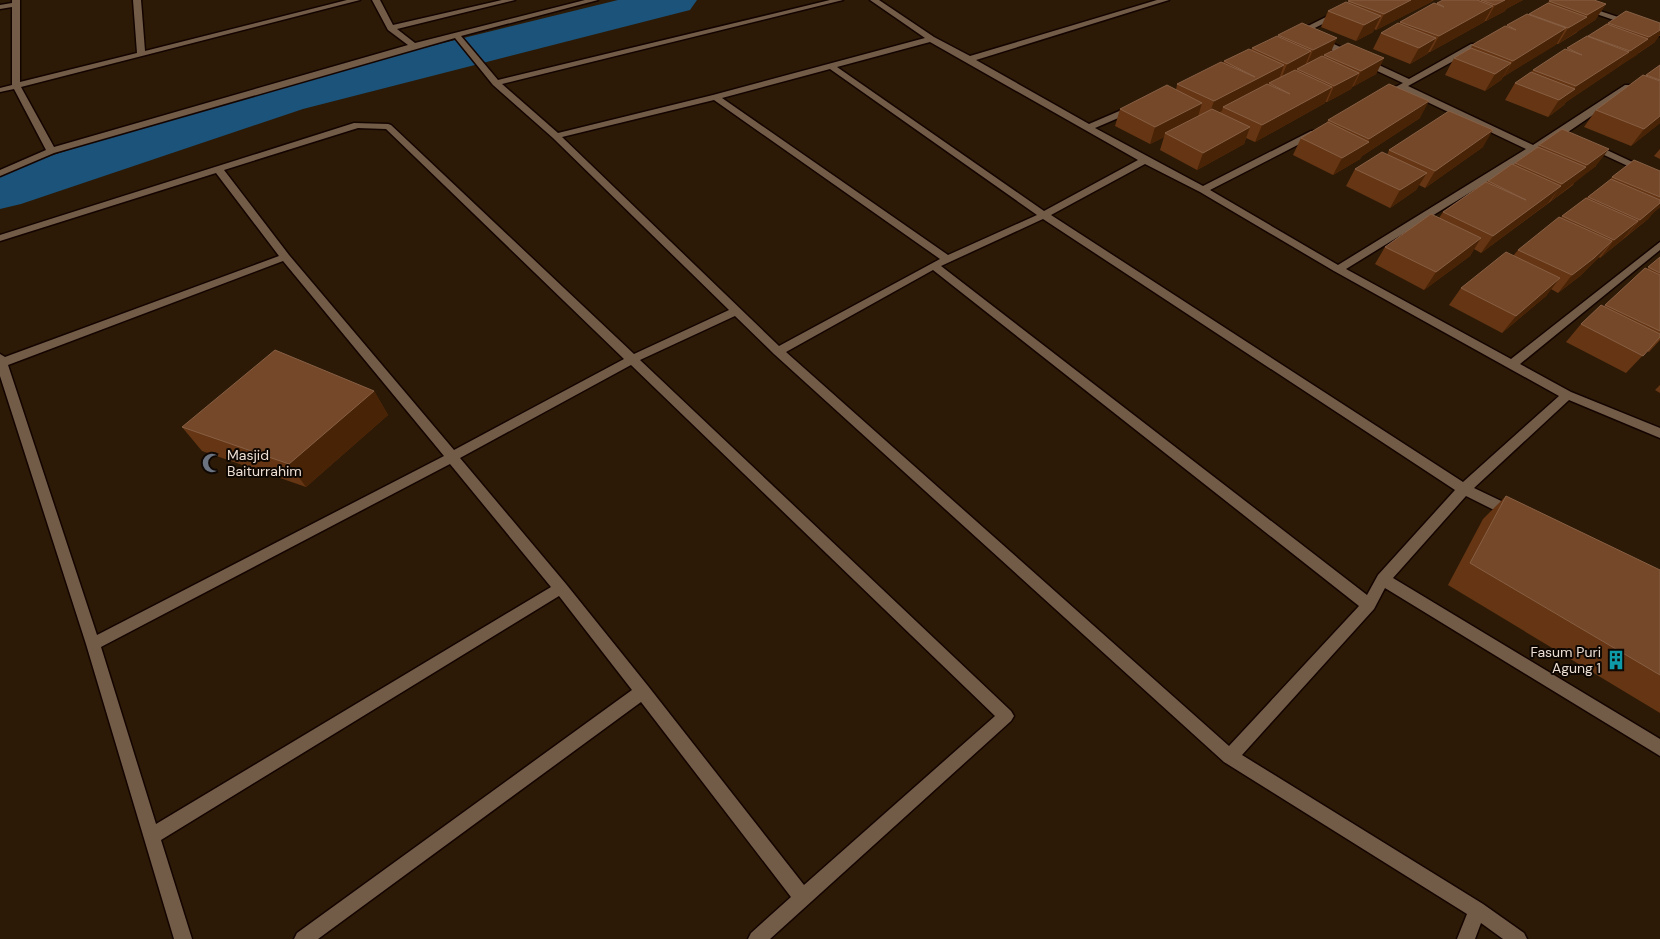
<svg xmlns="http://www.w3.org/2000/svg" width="1660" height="939" font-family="'DM Sans',sans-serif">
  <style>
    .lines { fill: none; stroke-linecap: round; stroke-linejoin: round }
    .river { fill: #1b537a; fill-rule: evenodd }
    .street-casing { stroke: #140400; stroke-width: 3 }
    .street { fill: #725c48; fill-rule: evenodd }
    .wall { fill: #663614 }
    .shaded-wall { fill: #492306 }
    .building { fill: #744829; stroke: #875f44 }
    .labels { text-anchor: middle; stroke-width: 4; stroke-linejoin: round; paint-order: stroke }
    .poi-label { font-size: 14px; fill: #ecded3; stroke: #0e0702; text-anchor: start }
  </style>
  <rect width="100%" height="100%" fill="#2c1a07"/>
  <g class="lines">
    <!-- river -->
    <path class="river" d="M618 0H697L690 10 303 109 21 204 0 209V172L265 87Z"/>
    <defs>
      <path id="street" d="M12 0H20V82L137 53 133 0H141L145 51 347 0H360L21 87 54 147 408 45 388 30 372 0H380L393 25 502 0H515L397 29 415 43 585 0H598L461 36 498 80 830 0H843L502 84 558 133 713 95 925 38 870 0H879L934 37 970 56 1157 0H1169L976 60 1089 124 1131 106H1137V110L1095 128 1203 186 1311 131H1317V135L1210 190 1338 265 1526 149 1402 90 1388 98H1382V94L1403 83 1315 42V38H1321L1409 79 1471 44H1477V48L1408 86 1533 145 1625 85H1631V89L1565 134 1346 269 1511 359 1660 242V250L1520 364 1571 392 1660 428V438L1569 400 1474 488 1516 508 1517 512 1516 516 1511 517 1506 516 1466 496 1393 578 1660 739V756L1385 588 1374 609 1242 755 1483 904 1524 933 1527 939H1503L1481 923 1475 939H1457L1467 914 1224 762 774 354 735 316 640 360 1011 711 1014 716 1011 721 770 939H748L751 933 791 897 641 702 318 939H294L297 933 632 690 559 596 161 840 192 939H174L86 644 0 376V354L5 357 279 256 216 173 0 241V235L354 123 388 124 391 125 634 354 729 310 553 138 493 85 455 38 54 153 0 176V170L46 150 14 89 0 92V88L12 85V7L0 9V5L12 3ZM930 42 1138 160 1044 211 837 67ZM830 69 1037 215 948 255 722 98ZM714 100 940 259 779 346 562 137ZM358 128 386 129 624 359 454 450 289 255 224 170ZM1145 164 1200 192 1334 271 1559 396 1463 482 1051 215ZM1043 219 1455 490 1378 575 1367 595 941 266ZM283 261 444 456 97 635 8 365ZM933 270 1359 606 1229 746 786 352ZM631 365 995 716 804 885 648 686 566 584 460 458ZM450 464 551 587 156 824 101 647Z
        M1360 0H1370L1299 36 1292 34Z
        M1556 0H1567L1660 31V36Z
        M1592 143 1660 175V181L1589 148V144Z"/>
    </defs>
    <!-- street casing -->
    <use href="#street" class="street-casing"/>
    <!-- street -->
    <use href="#street" class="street"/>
  </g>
  <!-- wall -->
  <path class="wall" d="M1350 0H1434L1432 1 1431 2 1376 30 1374 29 1373 32 1356 41 1321 27 1328 11 1347 3Z
    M1443 0H1523L1506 9 1505 11 1486 21H1485L1484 22 1430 52H1429L1427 54 1410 64 1373 49 1381 33 1399 24 1400 22Z
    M1549 1 1606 4 1595 20 1578 31 1576 33 1558 44H1556L1503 77 1501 80 1485 91 1445 75 1454 58 1471 48 1472 45 1507 25 1528 15 1548 3Z
    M1626 11 1655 42 1618 67 1566 102 1564 105 1548 117 1505 100 1515 83 1531 72 1533 70 1588 37 1606 24 1608 23Z
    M1278 35 1331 51 1384 58 1376 74 1352 87 1351 89 1327 102H1325V103L1255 142 1246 138 1244 144 1197 170 1160 150 1164 137 1150 144 1115 126 1120 109 1176 90 1177 84 1223 63 1224 61 1251 50 1252 48 1278 37Z
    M1660 65V123L1631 146 1584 127 1596 110Z
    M1420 118 1362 156 1360 159 1333 175 1293 155 1301 138 1327 123 1328 120Z
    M1539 145 1596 166 1575 181 1573 185 1481 253 1474 249 1470 256 1424 290 1375 264 1385 247 1439 218 1443 212 1488 181 1514 165 1515 163 1538 147Z
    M1483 147 1425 188 1419 185 1416 190 1390 208 1346 186 1355 169 1387 155 1389 150Z
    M1660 149V159L1654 156Z
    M1660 171V207L1653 213 1648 219 1600 258 1599 257 1580 276 1558 293 1551 289 1546 296 1502 333 1449 305 1461 288 1513 256 1518 250 1586 198 1609 181 1612 177Z
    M1660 257V340L1649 352 1647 351 1626 373 1566 342 1581 324 1604 306 1645 268 1647 269Z
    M1660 385V393L1655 390Z
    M374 391 388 415 306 487 202 451 182 427Z
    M1506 496 1660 570V713L1448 585 1483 519Z"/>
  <!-- shaded-wall -->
  <path class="shaded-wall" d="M1411 0H1432L1431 2 1376 30 1384 14Z
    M1505 0H1523L1506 9 1505 11 1486 21 1495 5Z
    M1606 4 1595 20 1558 44 1568 28Z
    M1493 6 1484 22 1430 52 1439 36Z
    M1381 16 1373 32 1356 41 1364 25Z
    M1566 28 1556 45 1503 77 1513 61Z
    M1660 30V35L1655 42 1638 53 1649 37Z
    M1337 38 1330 54 1324 55 1322 58 1306 66 1313 50Z
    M1436 38 1427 54 1410 64 1419 48Z
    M1648 39 1637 55 1618 67 1630 51Z
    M1311 51 1304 68 1297 69 1296 73 1280 81 1287 64Z
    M1629 52 1617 68 1566 102 1564 105 1548 117 1559 100 1574 90 1576 86Z
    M1384 58 1376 74 1353 87 1361 71Z
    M1511 63 1501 80 1485 91 1495 74Z
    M1284 65 1278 82 1269 83 1268 87 1223 107 1222 111 1208 118 1214 101Z
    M1359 73 1351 89 1327 102 1334 86Z
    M1332 87 1325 103 1255 142 1262 125Z
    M1429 101 1420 118 1362 156 1360 159 1333 175 1342 158 1368 142 1369 139Z
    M1202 103 1197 120 1165 133 1164 137 1150 144 1155 127Z
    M1660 116V123L1631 146 1644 129Z
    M1250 127 1244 144 1197 170 1203 153Z
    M1493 130 1483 147 1425 188 1435 171Z
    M1609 149 1596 166 1550 202 1562 184Z
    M1427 173 1416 190 1390 208 1400 190Z
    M1561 186 1548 203 1481 253 1493 236Z
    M1660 203V207L1653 213 1648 219 1625 237 1640 220Z
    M1638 221 1623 239 1600 258 1614 240Z
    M1481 238 1470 256 1424 290 1436 272Z
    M1612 241 1598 258 1580 276 1558 293 1572 275Z
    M1560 278 1546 296 1502 333 1516 316Z
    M374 391 388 415 306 487 289 464Z"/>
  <!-- building -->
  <path class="building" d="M1350 0H1411L1384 14 1348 1Z
    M1443 0H1477L1493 6 1439 36 1400 22 1434 3 1444 7 1437 3Z
    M1481 0H1505L1495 5Z
    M1551 0H1594L1606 4 1587 15 1549 1Z
    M1346 2 1381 16 1364 25 1328 11Z
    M1548 3 1587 17 1568 28 1529 14Z
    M1626 11 1660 23V30L1649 37 1608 23Z
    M1527 14 1566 28 1513 61 1472 45 1505 26 1516 30 1507 25Z
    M1302 23 1337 38 1313 50 1278 35Z
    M1398 23 1436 38 1419 48 1381 33Z
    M1607 24 1648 39 1630 51 1588 36Z
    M1277 36 1311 51 1287 64 1252 48Z
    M1587 36 1629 52 1576 86 1533 70 1565 49 1582 55 1567 48Z
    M1348 43 1384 58 1361 71 1324 55Z
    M1471 48 1511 63 1495 74 1454 58Z
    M1249 49 1284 65 1214 101 1177 84 1221 62 1255 77 1224 61Z
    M1322 56 1359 73 1334 86 1297 69Z
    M1660 65V80L1646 75Z
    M1295 70 1332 87 1262 125 1223 107 1267 84 1290 94 1269 83Z
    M1531 72 1575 89 1559 100 1515 83Z
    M1643 75 1660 81V116L1644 129 1596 110Z
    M1389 84 1429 101 1369 139 1328 120Z
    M1167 85 1202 103 1155 127 1120 109Z
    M1212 109 1250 127 1203 153 1165 133Z
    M1449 111 1493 130 1435 171 1389 150Z
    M1328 122 1369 142 1342 158 1301 138Z
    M1562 129 1609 149 1587 165 1539 145Z
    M1538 147 1586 167 1562 184 1515 163Z
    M1382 152 1427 173 1400 190 1355 169Z
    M1634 160 1660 171V197L1612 177Z
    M1512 164 1561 186 1493 236 1443 212 1486 182 1526 200 1488 181Z
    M1611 179 1660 200V203L1640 220 1588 197Z
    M1586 198 1638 221 1614 240 1562 216Z
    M1431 214 1481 238 1436 272 1385 247Z
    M1559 217 1612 241 1594 258 1572 275 1518 250Z
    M1506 252 1560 278 1516 316 1461 288Z
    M1660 257V273L1648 267Z
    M1645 268 1660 275V331L1605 305Z
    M1601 305 1660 334V337L1643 356 1581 324Z
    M275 350 374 391 289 464 182 427Z
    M1506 496 1660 570V675L1470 563Z"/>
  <!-- icons -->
  <defs>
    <symbol id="mosque-bare" viewBox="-9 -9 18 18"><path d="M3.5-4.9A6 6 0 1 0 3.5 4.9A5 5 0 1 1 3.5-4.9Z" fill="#6b7280" stroke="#0e0702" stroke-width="2.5" paint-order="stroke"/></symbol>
    <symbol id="building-bare" viewBox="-9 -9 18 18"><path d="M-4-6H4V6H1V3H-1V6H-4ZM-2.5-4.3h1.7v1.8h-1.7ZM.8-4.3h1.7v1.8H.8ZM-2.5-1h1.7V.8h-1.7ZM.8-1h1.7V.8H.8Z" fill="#0f9aa8" stroke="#0e0702" stroke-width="2.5" paint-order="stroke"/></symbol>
  </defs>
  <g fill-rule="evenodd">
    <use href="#mosque-bare" x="198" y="449" width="28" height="28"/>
    <use href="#building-bare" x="1602" y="646" width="28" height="28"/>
  </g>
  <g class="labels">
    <!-- poi labels -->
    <g class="poi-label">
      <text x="227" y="460">Masjid<tspan x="227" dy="16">Baiturrahim</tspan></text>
      <text x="1601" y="657" text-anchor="end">Fasum Puri<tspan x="1601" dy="16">Agung 1</tspan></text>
    </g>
  </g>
</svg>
